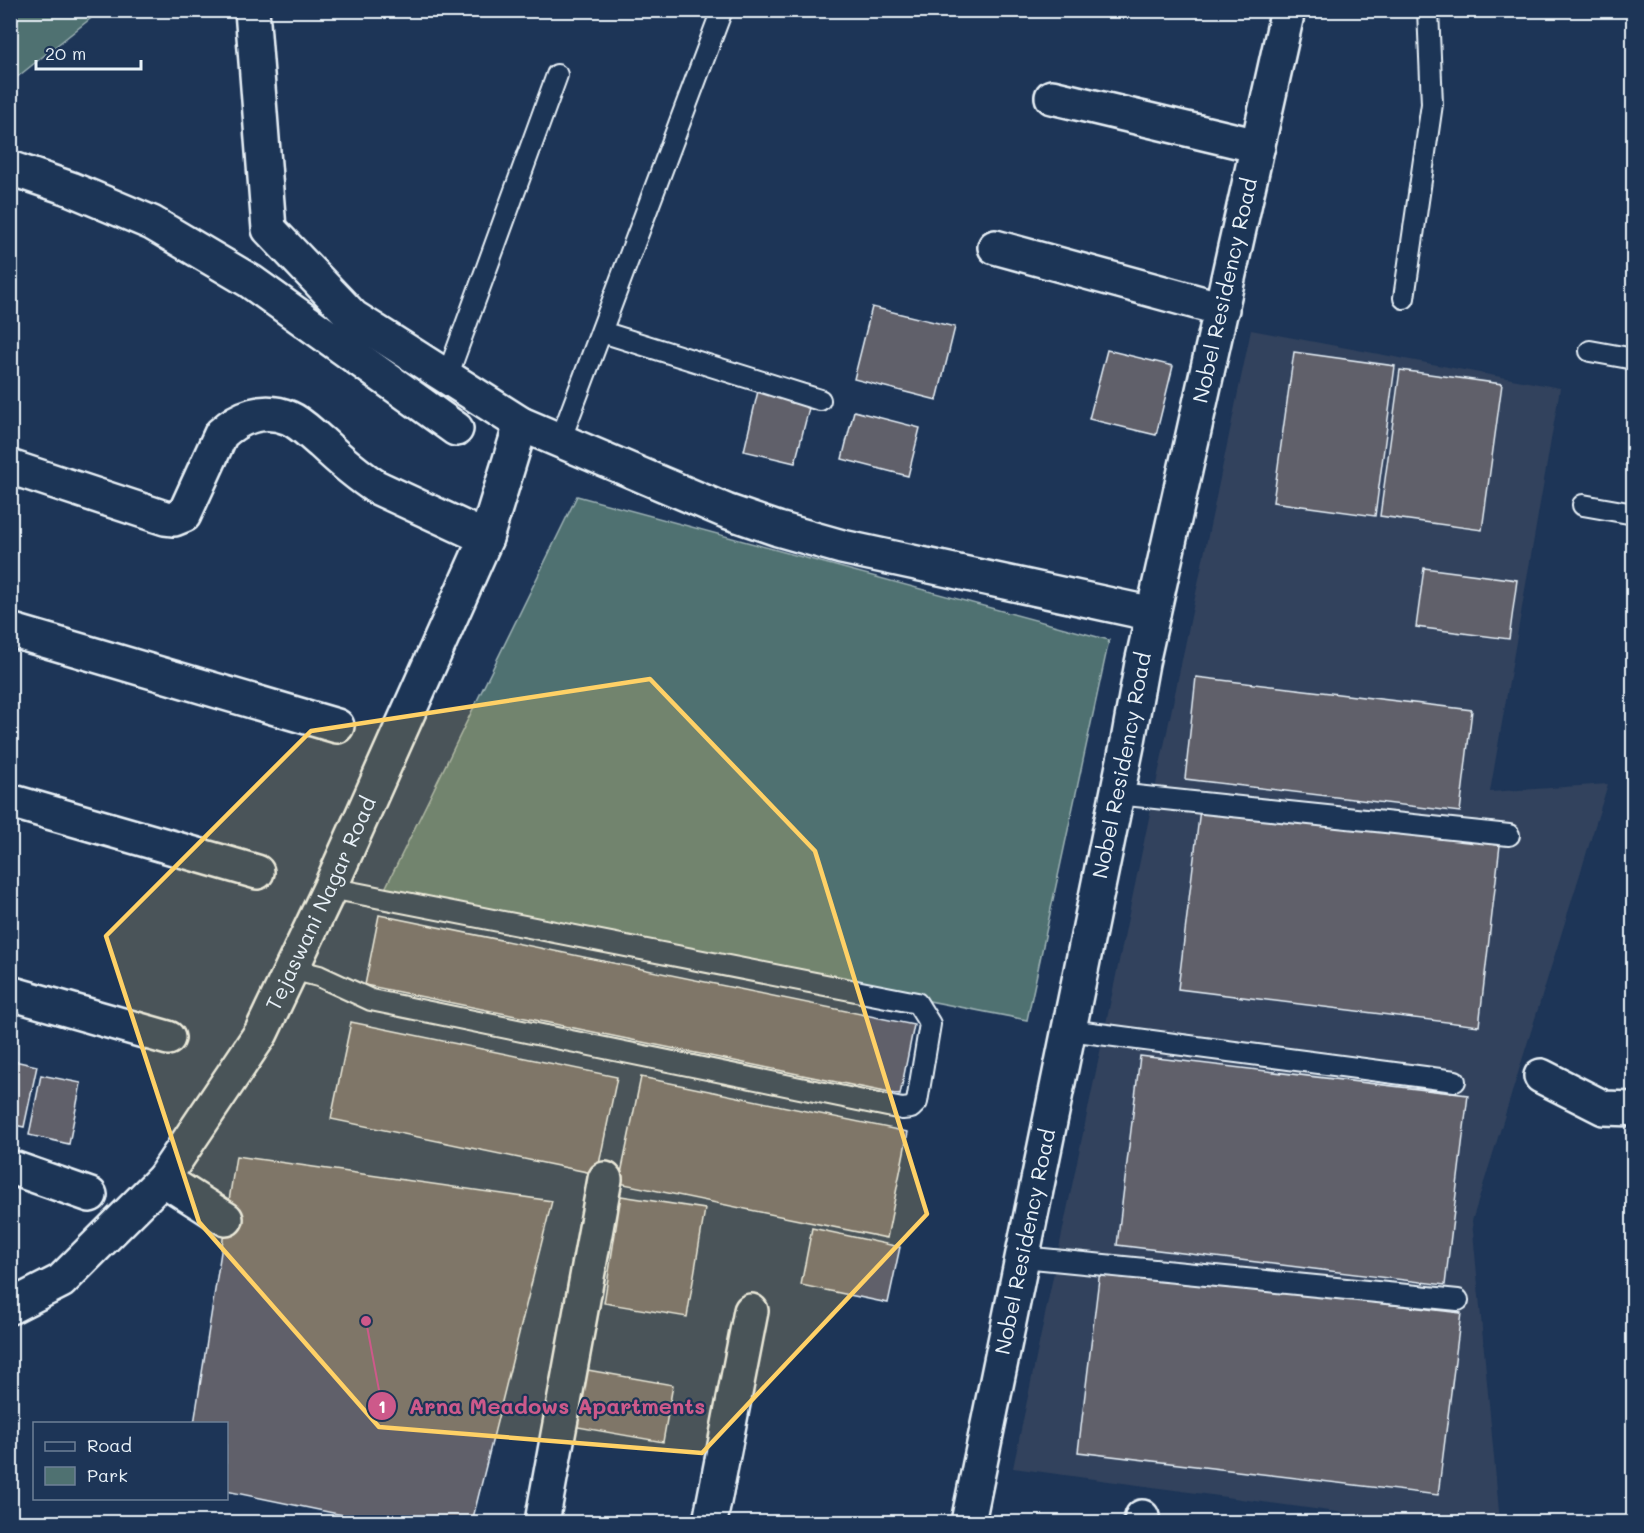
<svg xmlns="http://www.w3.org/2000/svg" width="1644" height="1533" font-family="Mali,sans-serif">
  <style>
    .built { fill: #31425d }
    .green { fill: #4f7171; stroke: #9cb1b4; stroke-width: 1.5 }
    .building { fill: #61606b; stroke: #e8f1f8; stroke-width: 1.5 }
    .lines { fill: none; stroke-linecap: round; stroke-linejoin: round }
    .lane-casing { stroke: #e8f1f8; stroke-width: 24 }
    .street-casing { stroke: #e8f1f8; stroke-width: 38 }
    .lane { stroke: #1d3557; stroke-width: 20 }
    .street { stroke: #1d3557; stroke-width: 33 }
    .marked { fill: #ffd166; fill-opacity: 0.2; stroke: #ffd166; stroke-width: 4.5; stroke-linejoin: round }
    .labels { text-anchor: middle; stroke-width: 4.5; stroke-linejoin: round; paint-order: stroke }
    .street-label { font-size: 21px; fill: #e8f1f8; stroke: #1d3557 }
    .leader { fill: none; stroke: #cd598a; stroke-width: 2 }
    .callout-dot { fill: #cd598a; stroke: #1d3557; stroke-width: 2 }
    .mark-label { font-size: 18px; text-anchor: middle; font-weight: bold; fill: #fff }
    .callout-label { font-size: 22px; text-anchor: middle; font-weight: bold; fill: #cd598a; stroke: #1d3557; stroke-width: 4.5; stroke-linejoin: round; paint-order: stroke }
  </style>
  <rect width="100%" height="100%" fill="#1d3557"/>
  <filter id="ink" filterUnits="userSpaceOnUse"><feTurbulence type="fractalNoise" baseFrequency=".0167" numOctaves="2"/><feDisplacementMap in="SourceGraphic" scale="12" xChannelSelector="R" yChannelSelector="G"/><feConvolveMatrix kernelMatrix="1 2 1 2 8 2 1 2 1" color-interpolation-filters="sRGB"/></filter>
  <g filter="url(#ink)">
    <!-- built -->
    <path class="built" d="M1251 330 1560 388 1490 792 1608 784 1472 1221 1500 1522H1410L1013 1468Z"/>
    <!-- green -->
    <path class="green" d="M11 10H100V11L11 82Z
      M577 496 1109 640 1027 1020 382 895Z"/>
    <!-- building -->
    <path class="building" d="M872 307 955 327 937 400 854 379Z
      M1107 350 1173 366 1156 435 1089 419Z
      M1294 352 1395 366 1375 516 1273 502Z
      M1400 370 1502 384 1482 530 1380 516Z
      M758 391 810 404 795 463 744 451Z
      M854 411 920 428 908 476 842 459Z
      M1424 568 1517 580 1509 639 1416 627Z
      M1196 677 1472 710 1460 812 1185 779Z
      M1200 809 1500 845 1479 1026 1178 989Z
      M379 915 914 1025 900 1095 365 985Z
      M351 1022 617 1077 597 1174 331 1119Z
      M1140 1056 1468 1095 1445 1285 1117 1245Z
      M10 1060 37 1066 24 1127 10 1124Z
      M41 1075 81 1083 69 1144 29 1135Z
      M641 1077 908 1132 887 1238 619 1183Z
      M236 1156 552 1201 472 1522H377L226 1491V1424H194Z
      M621 1196 705 1209 687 1317 604 1303Z
      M812 1228 900 1247 888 1303 801 1285Z
      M1100 1270 1461 1313 1438 1495 1078 1452Z
      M582 1369 673 1385 663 1442 572 1426Z"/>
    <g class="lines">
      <defs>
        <path id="lane" d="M1404 298 1432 104 1428 10
          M602 332 820 400
          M1590 351 1634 359
          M447 377 557 75
          M560 441 722 10
          M1583 505 1634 514
          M1117 794 1509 835
          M291 969 319 976 371 1000 902 1109 911 1108 917 1102 930 1024 917 1003 330 888
          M1069 1030 1455 1081
          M1023 1257 1458 1300"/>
        <g id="street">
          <path d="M252 10 269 229 353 317 521 424 726 511 778 529 842 547 1153 614"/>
          <path d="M1052 97 1258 146"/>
          <path d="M10 168 71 189 152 223 250 281 456 429"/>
          <path d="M995 247 1222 309"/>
          <path d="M10 467 165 518 174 519 184 515 221 434C239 417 264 407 289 418 301 423 312 435 322 443 339 459 356 474 376 487L486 538"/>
          <path d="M10 630 337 726"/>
          <path d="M10 801 257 872"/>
          <path d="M10 993 168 1038"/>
          <path d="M1541 1076 1604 1108 1634 1109"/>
          <path d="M10 1167 90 1195"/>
          <path d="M163 1179 226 1219"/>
          <path id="s1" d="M10 1307 61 1281 163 1179 261 1033 330 888 486 538 521 424"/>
          <path d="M542 1522 605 1179"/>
          <path d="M710 1522 751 1311"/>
          <path id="s2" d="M968 1522 1128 741 1142 663 1288 10"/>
          <path d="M1141 1522 1142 1517"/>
        </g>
      </defs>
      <!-- lane casing -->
      <use href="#lane" class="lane-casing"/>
      <!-- street casing -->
      <use href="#street" class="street-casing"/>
      <!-- lane -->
      <use href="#lane" class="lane"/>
      <!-- street -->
      <use href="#street" class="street"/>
    </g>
  </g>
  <!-- marked area -->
  <path class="marked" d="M650 679 815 851 927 1214 702 1453 379 1427 199 1222 106 936 311 731Z"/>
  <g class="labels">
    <!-- street labels -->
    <g class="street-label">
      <text dy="7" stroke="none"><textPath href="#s2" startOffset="1258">Nobel Residency Road</textPath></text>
      <text dy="7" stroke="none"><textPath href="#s2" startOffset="772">Nobel Residency Road</textPath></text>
      <text dy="7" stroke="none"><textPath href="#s1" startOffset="520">Tejaswani Nagar Road</textPath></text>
      <text dy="7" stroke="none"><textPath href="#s2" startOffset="286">Nobel Residency Road</textPath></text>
    </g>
  </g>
  <!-- callouts -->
  <path class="leader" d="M366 1321L382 1406"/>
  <g class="callout-dot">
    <circle cx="366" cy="1321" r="6"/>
    <circle cx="382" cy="1406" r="15"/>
  </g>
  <g class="mark-label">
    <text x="382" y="1413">1</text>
  </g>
  <g class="callout-label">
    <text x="557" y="1414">Arna Meadows Apartments</text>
  </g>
  <!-- margin -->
  <rect width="1644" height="1533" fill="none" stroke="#1d3557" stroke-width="36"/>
  <rect x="18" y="18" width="1608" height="1497" fill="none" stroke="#e8f1f8" stroke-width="2" filter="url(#ink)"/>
  <!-- legend -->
  <rect x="33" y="1422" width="195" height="78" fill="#1d3557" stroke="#6e8097" stroke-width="1.5"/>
  <rect x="45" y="1442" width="30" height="9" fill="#1d3557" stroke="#6e8097" stroke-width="1.5"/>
  <text x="87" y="1452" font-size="18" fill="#e8f1f8">Road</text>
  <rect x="45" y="1467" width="30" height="18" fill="#4f7171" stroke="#6e8097" stroke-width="1.5"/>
  <text x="87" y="1482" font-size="18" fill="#e8f1f8">Park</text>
  <!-- scale -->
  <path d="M36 60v9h105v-9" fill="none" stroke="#e8f1f8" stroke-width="3"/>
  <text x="45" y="60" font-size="18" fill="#e8f1f8" stroke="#1d3557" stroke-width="4.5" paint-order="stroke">20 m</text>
</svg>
